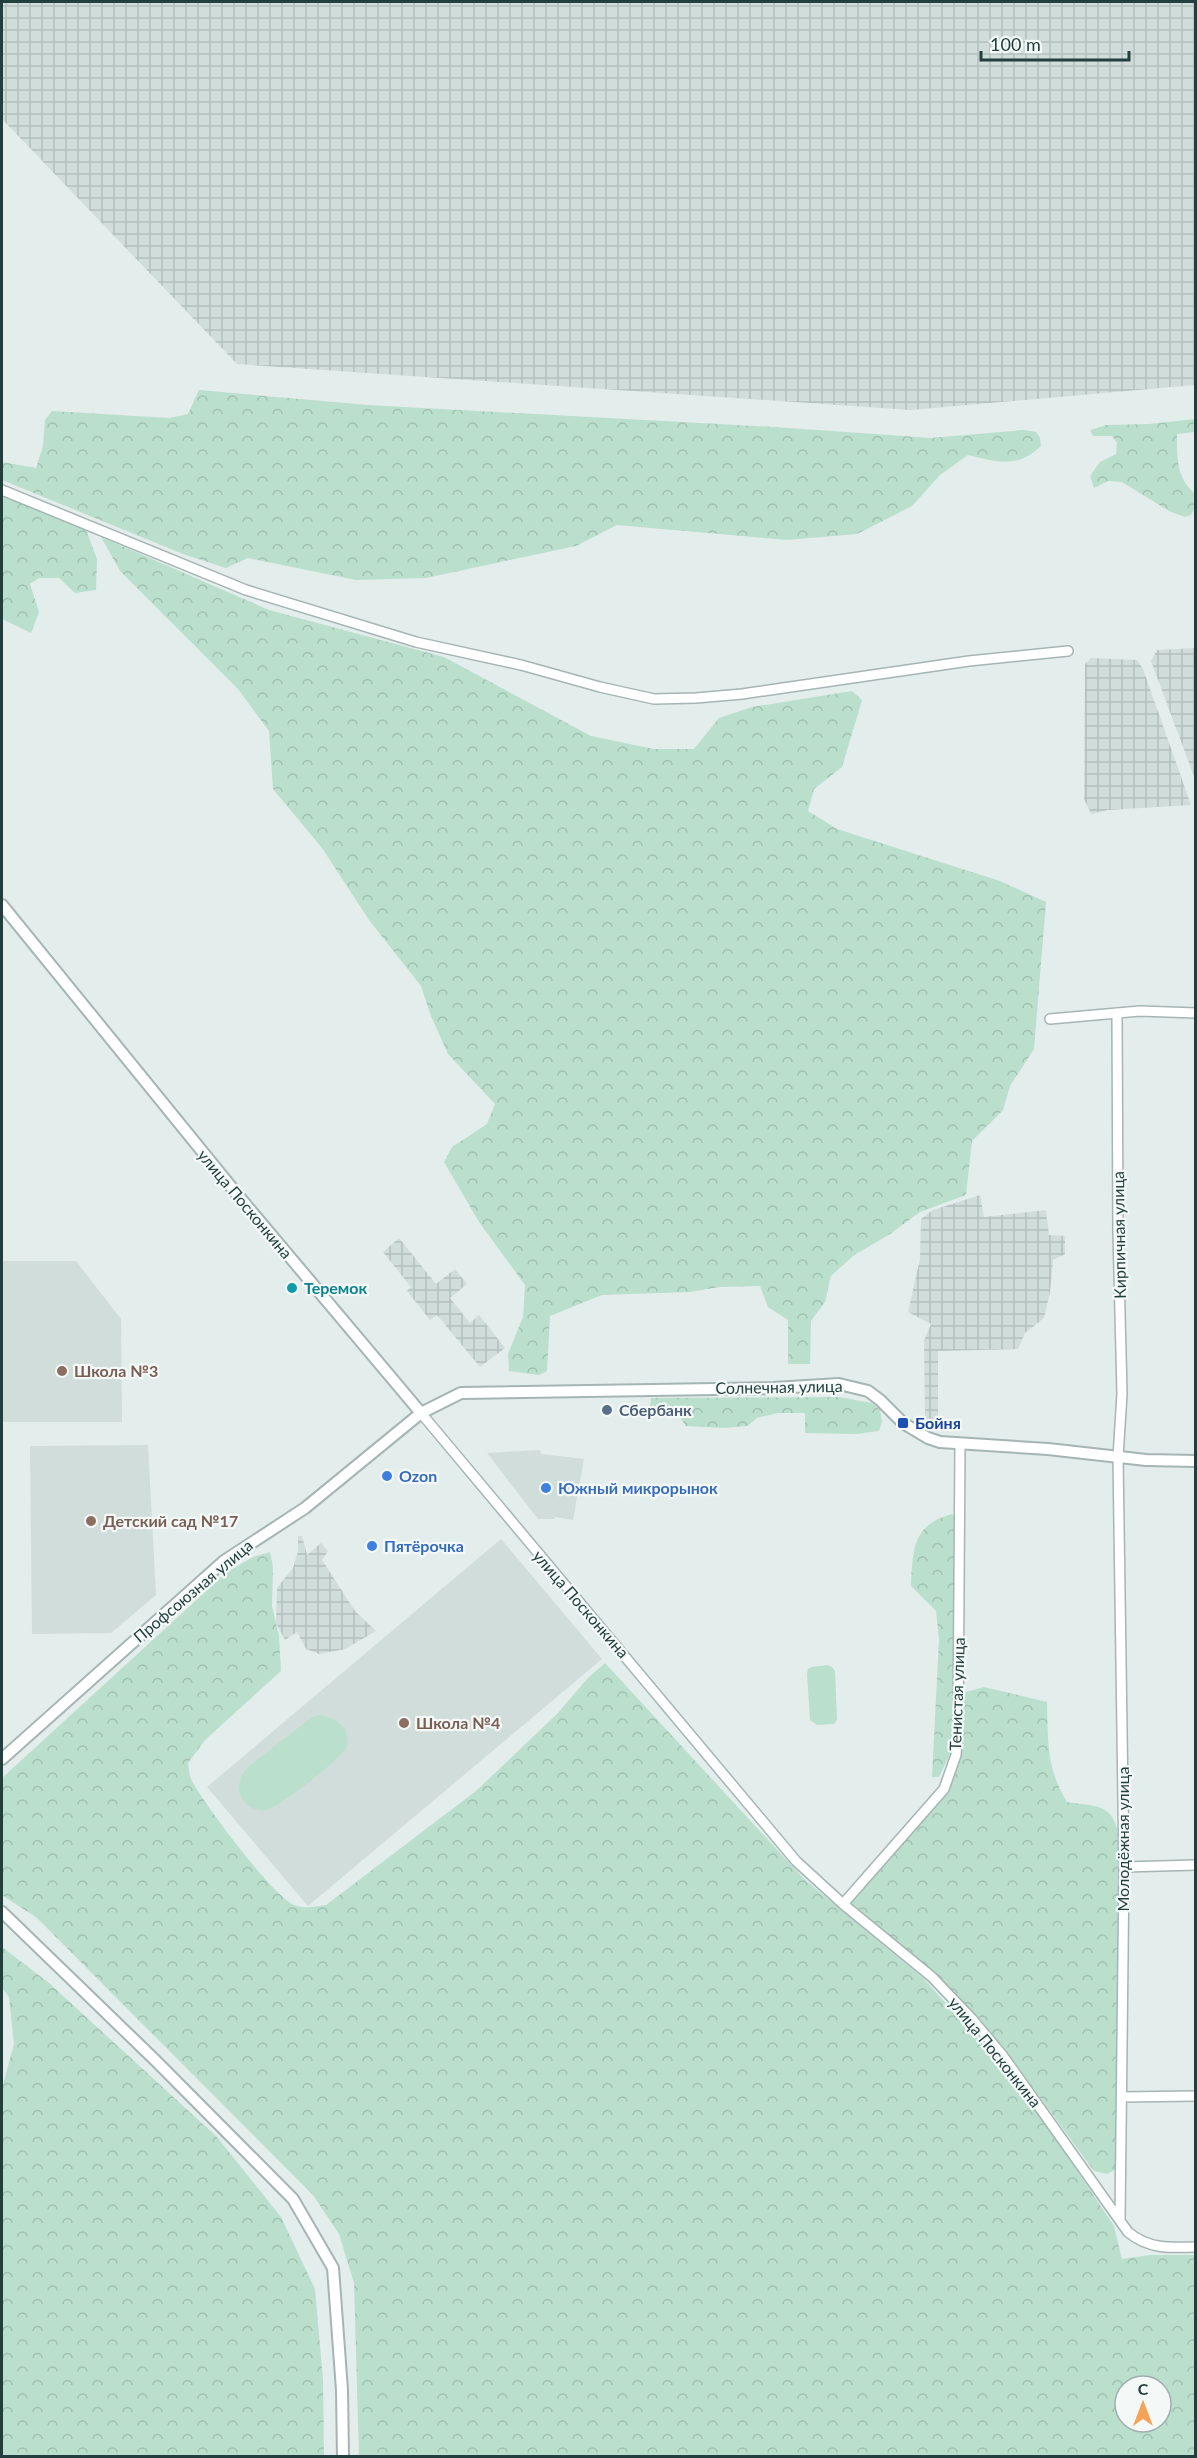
<svg xmlns="http://www.w3.org/2000/svg" width="1197" height="2458" font-family="Lato,sans-serif">
  <style>
    .built { fill: #d1ddda }
    .industrial { fill: url(#industrial-grid) }
    .grass { fill: #bbdfcd }
    .forest { fill: url(#forest-crowns); fill-rule: evenodd }
    .lines { fill: none; stroke-linecap: round; stroke-linejoin: round }
    .minor-casing { stroke: #a5b5b4; stroke-width: 12 }
    .tertiary-casing { stroke: #a5b5b4; stroke-width: 14 }
    .minor { stroke: #fff; stroke-width: 9 }
    .tertiary { stroke: #fff; stroke-width: 10 }
    .culture-dot { fill: #0f9aa8; stroke: #f4f9f8; stroke-width: 2 }
    .education-dot { fill: #8d6e63; stroke: #f4f9f8; stroke-width: 2 }
    .service-dot { fill: #5c6f8a; stroke: #f4f9f8; stroke-width: 2 }
    .transit-dot { fill: #1a4fb4; stroke: #f4f9f8; stroke-width: 2 }
    .shop-dot { fill: #3f7fe0; stroke: #f4f9f8; stroke-width: 2 }
    .labels { text-anchor: middle; stroke-width: 4.5; stroke-linejoin: round; paint-order: stroke }
    .street-label { font-size: 16px; fill: #223f3e; stroke: #f4f9f8 }
    .culture-label { font-size: 16px; font-weight: bold; fill: #0d838f; stroke: #f4f9f8; text-anchor: start }
    .education-label { font-size: 16px; font-weight: bold; fill: #785e54; stroke: #f4f9f8; text-anchor: start }
    .service-label { font-size: 16px; font-weight: bold; fill: #4e5e75; stroke: #f4f9f8; text-anchor: start }
    .transit-label { font-size: 16px; font-weight: bold; fill: #164399; stroke: #f4f9f8; text-anchor: start }
    .shop-label { font-size: 16px; font-weight: bold; fill: #366cbe; stroke: #f4f9f8; text-anchor: start }
  </style>
  <defs>
    <pattern id="industrial-grid" width="8" height="8" patternUnits="userSpaceOnUse" patternTransform="scale(1.5)"><rect width="8" height="8" fill="#d1ddda"/><path d="M0 4h8M4 0v8" fill="none" stroke="#b3bfbc"/></pattern>
    <pattern id="forest-crowns" width="20" height="18" patternUnits="userSpaceOnUse" patternTransform="scale(1.5)"><rect width="20" height="18" fill="#bbdfcd"/><path d="M2 6a3 3 0 1 1 6 0M12 15a3 3 0 1 1 6 0" fill="none" stroke="#a0c0b1"/></pattern>
  </defs>
  <rect width="100%" height="100%" fill="#e3edeb"/>
  <!-- built -->
  <path class="built" d="M2 1261H76L121 1319 122 1422H2Z
    M148 1445 156 1595 111 1633 32 1634 30 1446Z
    M540 1450 541 1454 584 1459 573 1520 555 1517V1519H538L487 1453Z
    M501 1539 602 1659 308 1906 207 1787Z"/>
  <!-- industrial -->
  <path class="industrial" d="M2 2H1195V385L911 410 237 364 2 119Z
    M1195 648H1196L1195 779 1151 661 1157 650Z
    M1091 658 1137 660 1143 669 1191 805 1108 810 1091 814 1084 799 1085 664Z
    M980 1195 984 1217 1046 1210 1049 1235 1065 1236V1254L1053 1260 1050 1292 1044 1318 1025 1333 1018 1349 938 1351V1420H925L924 1340 931 1324 908 1312 920 1259 921 1219 933 1210Z
    M399 1238 436 1284 455 1269 467 1284 450 1298 470 1323 479 1315 505 1348 480 1367 437 1315 430 1320 407 1291 411 1287 383 1252Z
    M298 1536H302L307 1555 321 1543 328 1551 322 1560 355 1611 376 1631 345 1649 319 1654 306 1649 297 1632 285 1640 276 1623 277 1588 293 1568 298 1551Z"/>
  <!-- grass -->
  <path class="grass" d="M827 1665 832 1667 835 1671 837 1720 834 1724 817 1725 810 1720 807 1674 808 1669 812 1667Z
    M319 1715C336 1716 353 1730 346 1748 342 1758 278 1808 267 1810 256 1812 245 1806 241 1796 236 1785 241 1775 248 1767L312 1717Z"/>
  <!-- forest -->
  <path class="forest" d="M199 390 368 405 774 427 931 438 1023 430 1036 432 1040 438 1041 446C1017 469 997 462 968 455L940 475 912 506 857 534 787 540 617 525 576 546 426 578 356 580 248 558 226 568 183 554 2 480V462L36 468 43 446 45 420 52 411 169 418 188 414Z
    M1195 419V432L1177 434C1177 458 1176 477 1195 494V508L1191 515 1185 517 1169 511 1122 482 1108 481 1094 488 1090 476 1100 462 1116 454 1117 443 1112 436H1093L1090 430 1106 425 1149 424Z
    M2 495 86 530 97 559 96 590 75 593 59 578H39L30 584 39 612 31 633 2 619Z
    M101 537 269 610 444 657 591 736 654 749H694L719 718 752 707 852 691 862 700 842 767 814 789 808 811 837 829 1000 881 1046 902 1034 1049 1010 1086 1003 1110 972 1141 966 1195 920 1212 890 1234 853 1256 831 1276 825 1302 811 1321 810 1364H788V1320L768 1307 760 1286 720 1287 689 1292 602 1295 550 1316 547 1371 539 1375 509 1371 508 1354 523 1317 525 1285 479 1222 444 1162 452 1147 487 1124 495 1104 448 1054 431 1016 421 986 369 920 322 848 273 789 269 731 238 689 120 571Z
    M839 1397 872 1403 880 1410 882 1422 879 1431 856 1434 805 1433V1413H778L757 1418 747 1426 724 1428 686 1426 679 1416 669 1415 667 1406H656L655 1417 653 1419 649 1415 651 1398Z
    M952 1514 956 1519 955 1657 951 1752 939 1777H932L939 1639 936 1611 911 1586C913 1549 912 1525 952 1514Z
    M270 1552 273 1567 272 1606 279 1636 281 1671 205 1740 188 1763C189 1769 189 1776 192 1781 204 1804 273 1896 294 1905 304 1909 315 1907 326 1905L476 1791 557 1714 588 1678 605 1663 805 1880 923 1978 989 2051 1052 2133 1114 2226 1122 2259 1150 2255H1195V2456H359L354 2283 339 2234 313 2195 37 1918 2 1895V1778L227 1572 253 1557ZM1125 2386H1161V2422H1125Z
    M984 1687 1047 1702C1048 1740 1046 1768 1067 1802 1078 1804 1091 1804 1101 1808 1122 1817 1119 1846 1119 1865L1117 2169 1107 2174 1094 2171 1005 2050 978 2018 944 1983 847 1899 949 1779 958 1694Z
    M2 1947 49 1983 217 2137 281 2217 315 2289 323 2380 324 2456H2V2088L14 2044 9 1997 2 1988Z"/>
  <g class="lines">
    <defs>
      <path id="minor" d="M2 490 246 590 416 642 521 665 600 687 654 699 696 698 742 694 969 661 1068 651
        M1117 1013 1118 1232 1122 1394 1118 1457 1124 1867 1120 2220
        M1050 1019 1140 1011 1196 1013
        M421 1413 796 1861 843 1904 932 1977 972 2019 1003 2056 1128 2232C1148 2249 1170 2248 1196 2247
        M1124 1867 1196 1865
        M843 1904 944 1789 956 1755 958 1728 960 1444
        M1122 2097 1196 2096"/>
      <path id="tertiary" d="M2 905 236 1193 421 1413
        M2 1759 224 1561 305 1508 421 1413 461 1393 774 1388 839 1384 868 1391 880 1400 903 1423 928 1438 940 1442 1048 1449 1146 1460 1196 1461
        M2 1912 156 2061 293 2199 333 2268 342 2390 343 2456"/>
    </defs>
    <!-- minor casing -->
    <use href="#minor" class="minor-casing"/>
    <!-- tertiary casing -->
    <use href="#tertiary" class="tertiary-casing"/>
    <!-- minor -->
    <use href="#minor" class="minor"/>
    <!-- tertiary -->
    <use href="#tertiary" class="tertiary"/>
  </g>
  <!-- markers -->
  <circle class="culture-dot" cx="292" cy="1288" r="6"/>
  <g class="education-dot">
    <circle cx="62" cy="1371" r="6"/>
    <circle cx="91" cy="1521" r="6"/>
    <circle cx="404" cy="1723" r="6"/>
  </g>
  <circle class="service-dot" cx="607" cy="1410" r="6"/>
  <rect class="transit-dot" x="897" y="1417" width="12" height="12" rx="3"/>
  <g class="shop-dot">
    <circle cx="387" cy="1476" r="6"/>
    <circle cx="546" cy="1488" r="6"/>
    <circle cx="372" cy="1546" r="6"/>
  </g>
  <g class="labels">
    <!-- street labels -->
    <g class="street-label">
      <text transform="translate(245 1204) rotate(50)" y="6">улица Посконкина</text>
      <text transform="translate(1119 1235) rotate(-91)" y="6">Кирпичная улица</text>
      <text transform="translate(779 1387) rotate(-1)" y="6">Солнечная улица</text>
      <text transform="translate(193 1591) rotate(-40)" y="6">Профсоюзная улица</text>
      <text transform="translate(581 1604) rotate(49)" y="6">улица Посконкина</text>
      <text transform="translate(957 1694) rotate(-88)" y="6">Тенистая улица</text>
      <text transform="translate(1123 1839) rotate(-90)" y="6">Молодёжная улица</text>
      <text transform="translate(995 2052) rotate(51)" y="6">улица Посконкина</text>
    </g>
    <!-- culture labels -->
    <g class="culture-label">
      <text x="304" y="1294">Теремок</text>
    </g>
    <!-- education labels -->
    <g class="education-label">
      <text x="74" y="1377">Школа №3</text>
      <text x="103" y="1527">Детский сад №17</text>
      <text x="416" y="1729">Школа №4</text>
    </g>
    <!-- service labels -->
    <g class="service-label">
      <text x="619" y="1416">Сбербанк</text>
    </g>
    <!-- transit labels -->
    <g class="transit-label">
      <text x="915" y="1429">Бойня</text>
    </g>
    <!-- shop labels -->
    <g class="shop-label">
      <text x="399" y="1482">Ozon</text>
      <text x="558" y="1494">Южный микрорынок</text>
      <text x="384" y="1552">Пятёрочка</text>
    </g>
  </g>
  <!-- border -->
  <rect width="1197" height="2458" fill="none" stroke="#223f3e" stroke-width="6"/>
  <!-- north arrow -->
  <g transform="translate(1143 2404)"><circle r="28" fill="#f4f9f8" stroke="#a0afae" stroke-width="1.5"/>
  <path d="M0-4.5L10 22L0 15L-10 22Z" fill="#f5a359"/>
  <text y="-9" font-size="16" font-weight="bold" text-anchor="middle" fill="#223f3e">С</text>
  </g>
  <!-- scale -->
  <path d="M981 51v9h148v-9" fill="none" stroke="#223f3e" stroke-width="3"/>
  <text x="990" y="51" font-size="18" fill="#223f3e" stroke="#f4f9f8" stroke-width="4.5" paint-order="stroke">100 m</text>
</svg>
